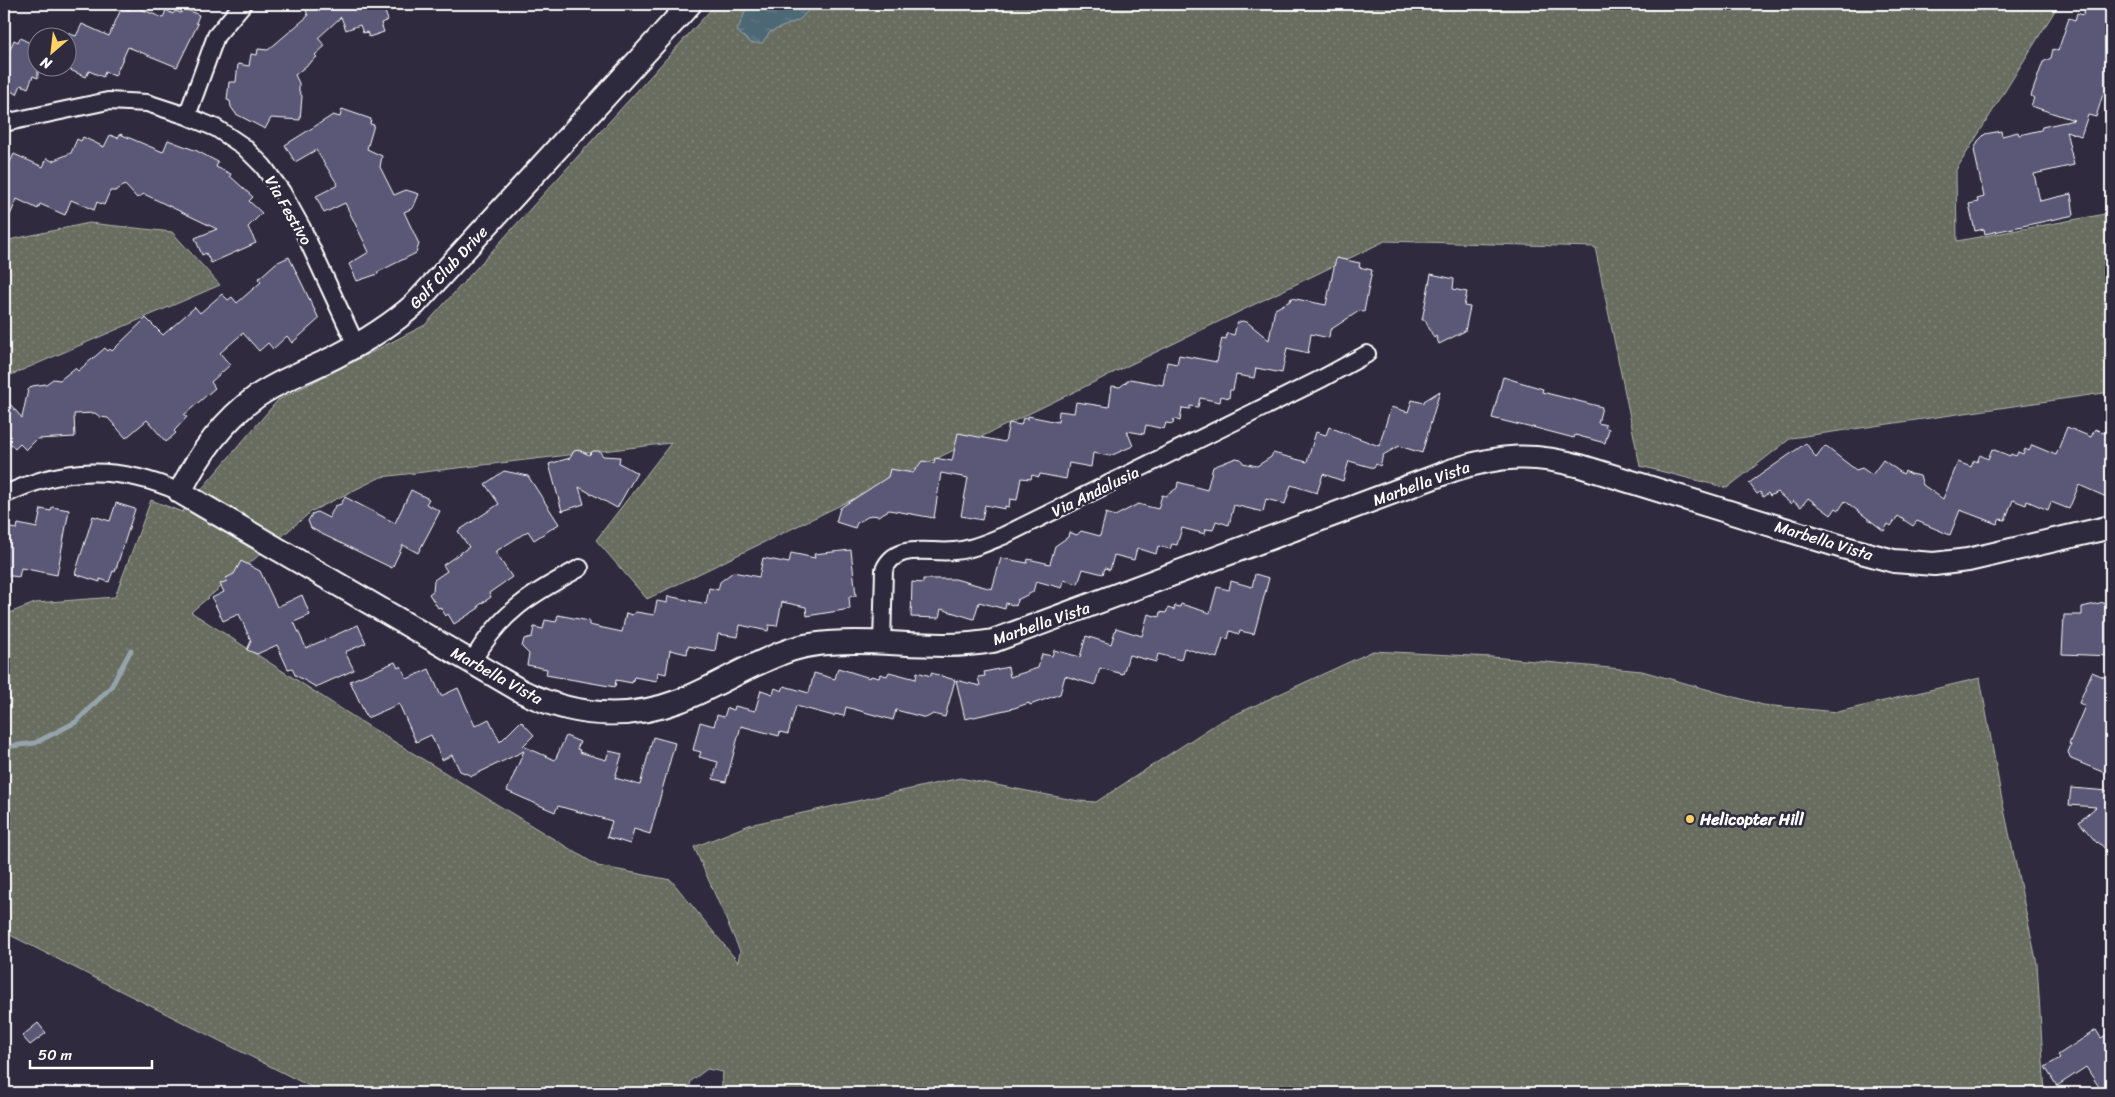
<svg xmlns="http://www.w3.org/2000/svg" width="2115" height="1097" font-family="Sriracha,sans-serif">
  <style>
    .grass { fill: url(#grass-dots); stroke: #b3b6af }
    .water { fill: url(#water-ripples); stroke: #95a4ac }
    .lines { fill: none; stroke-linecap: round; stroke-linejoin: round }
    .stream { stroke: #95a4ac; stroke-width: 5 }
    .building { fill: #5a5876; stroke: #fff }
    .street-casing { stroke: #fff; stroke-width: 20 }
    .secondary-casing { stroke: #fff; stroke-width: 26 }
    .street { stroke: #2f2a3d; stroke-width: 16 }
    .secondary { stroke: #2f2a3d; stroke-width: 22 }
    .poi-dot { fill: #ffd166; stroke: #2f2a3d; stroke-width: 2 }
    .labels { text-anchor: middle; stroke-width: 5; stroke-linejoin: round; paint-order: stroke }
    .street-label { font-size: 16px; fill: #fff; stroke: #2f2a3d }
    .poi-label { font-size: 16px; font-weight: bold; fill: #fff; stroke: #2f2a3d; text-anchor: start }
  </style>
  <defs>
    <pattern id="grass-dots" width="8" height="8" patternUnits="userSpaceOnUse" patternTransform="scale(1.25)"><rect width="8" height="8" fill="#676d5f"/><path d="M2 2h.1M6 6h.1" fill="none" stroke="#7e8377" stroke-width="1.8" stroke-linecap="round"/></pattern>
    <pattern id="water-ripples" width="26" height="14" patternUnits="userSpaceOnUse" patternTransform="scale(1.25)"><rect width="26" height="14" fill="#4e6775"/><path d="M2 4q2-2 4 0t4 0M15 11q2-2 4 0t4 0" fill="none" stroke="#697e8a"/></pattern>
  </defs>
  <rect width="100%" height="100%" fill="#2f2a3d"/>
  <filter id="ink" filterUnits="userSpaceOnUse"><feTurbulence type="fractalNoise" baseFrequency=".02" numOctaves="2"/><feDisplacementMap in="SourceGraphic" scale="10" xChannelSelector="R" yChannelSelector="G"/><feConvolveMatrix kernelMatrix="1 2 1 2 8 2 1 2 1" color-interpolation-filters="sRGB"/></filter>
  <g filter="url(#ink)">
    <!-- grass -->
    <path class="grass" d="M716 4H2059L1956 170 1957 241 2111 213V392L1791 438 1727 488 1640 466 1595 247 1385 241 647 599 596 540 671 443 381 477 312 511 191 612 357 719 598 866 671 880 738 962 740 951 694 847 749 825 960 778 1079 801 1096 802 1219 722 1373 651 1492 657 1642 671 1763 705 1838 712 1980 678 2001 795 2037 964 2045 1093H721L723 1072 707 1069 691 1081 688 1093H323L4 932V615L35 603 115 597 151 500 182 512 278 400 425 325Z
      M89 223 172 232 220 285 4 378V241Z"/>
    <!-- water -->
    <path class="water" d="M753 4H815L799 20 770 32 762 43H751L737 31 746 10Z"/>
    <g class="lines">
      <!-- stream -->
      <path class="stream" d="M4 747 35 743 76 722 111 687 131 650"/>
    </g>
    <!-- building -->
    <path class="building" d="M304 4H382L388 20 381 23 384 32 369 37 367 32 363 33 360 25 346 30 341 17 318 38 325 46 315 55 317 57 295 75 299 83V91L302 96 300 120 271 118 265 129 236 114 231 107 230 101 227 100 229 82H236L238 64 249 66 251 54 257 55 258 49 268 50 308 16Z
      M2087 4H2111V83L2108 95 2103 94 2096 117 2088 115 2081 136 2066 131 2074 165 2034 174 2040 201 2071 194 2074 215 1985 234 1984 229 1975 231 1969 204 1978 202 1977 199 1984 197 1974 150 1978 141 1985 134 2001 131 2002 136 2018 132 2019 135 2041 130 2042 127 2074 120 2031 106 2034 98 2031 96 2043 62 2051 58 2053 49 2058 51 2069 18 2075 20 2077 13 2083 15Z
      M131 5 163 18 166 10 173 14 175 11 181 13 183 8 199 15 196 23 198 24 177 67 128 47 115 76 105 72 103 77 89 71 86 77 68 69V33L76 36 82 24 109 36 122 7 129 10Z
      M20 38 38 47V78L33 76 28 88 21 85 17 94 4 88V63L14 40 18 42Z
      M342 109 371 119 370 124 374 125 367 149 382 156 380 167 394 195 406 190 419 194 413 208 404 212 419 244 416 253 378 272V274L357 281 349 264 369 252 345 203 324 213 316 196 338 185 316 150 295 162 285 145 333 115 340 117Z
      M120 134 163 152 168 140 197 151 218 162 216 167 231 174 230 176 253 197 249 201 262 213 248 227 256 243 211 263 206 253 202 255 195 238 217 229 144 194 137 198 125 185 115 191H110L104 205 97 202 94 210 71 200 65 215 40 204 38 209 17 199 4 229V162L9 164 14 154 43 167 47 158 52 161 71 153 77 139 81 141 83 137 104 147 110 135 118 138Z
      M289 257 319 319 292 343 287 336 273 349 268 343 259 351 243 333 220 353 230 365 211 382 215 388 184 415 187 417 174 431 176 433 166 442 147 420 126 438 108 418 100 417 95 413 74 414 75 437 37 439 26 450 20 444 15 449 4 436V397L22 418 28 390 32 386 46 384 53 379 60 380 75 368 78 371 105 348 108 351 110 349 112 351 146 318 163 335 195 307 200 313 222 294 228 300 232 297 237 303 261 282 258 279 276 263Z
      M1336 258 1360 263 1359 267 1372 270 1364 312 1359 311 1330 330 1329 338 1311 334 1308 353 1287 348 1282 373 1256 368 1254 378 1236 375 1233 390H1230L1229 398 1221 396 1220 402 1200 398 1198 407 1190 406V409L1182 408 1180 421 1174 419 1173 424 1166 423 1164 429 1146 425 1144 434 1127 431 1133 446 1110 456 1093 453 1091 467 1069 463 1066 479 1040 474 1039 477 1032 475 1031 479 1021 478 1017 500 1010 499 1009 507 1005 506V509L985 505 982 520 961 516 968 478 941 473 934 518 889 510 878 516 871 515 857 523 855 528 836 522 840 508 888 477 890 469 913 473 922 461 934 463 935 458 952 461 958 433 1005 442 1009 423 1021 425 1023 418 1028 419V416L1058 422 1059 411 1074 413 1076 402 1109 407 1112 386 1120 387 1130 379 1163 385 1167 362 1177 364 1179 355 1217 362 1222 338 1226 339 1227 333 1234 335 1237 323 1242 321 1247 322 1269 340 1275 309 1290 301 1291 298 1326 305Z
      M1431 274 1454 279 1453 289 1467 292 1464 306 1470 307 1465 331 1439 344 1436 336 1434 338 1425 320H1422Z
      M1503 377 1543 389 1542 392 1602 407 1598 423 1606 425 1605 427 1609 429 1605 443 1575 435 1574 438 1532 427V428L1492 418Z
      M1440 391 1422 453 1399 446 1383 455 1380 466 1376 464 1374 468 1349 461 1343 481 1323 474 1317 493 1291 485 1285 504 1266 499 1263 512 1234 505 1229 525 1216 521 1213 530 1206 529 1205 534 1182 528 1177 545 1172 544 1170 549 1158 546 1156 554 1137 548 1134 560 1114 555 1110 570 1105 568 1103 574 1083 569 1078 584 1064 580 1062 588 1036 581 1033 592 1017 600 1016 606 1006 603 1005 609 979 602 974 619 941 609 939 618 911 617 912 582 923 583V579H955L992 589 1001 558 1027 563 1028 559 1050 564 1055 546 1068 537 1069 532 1077 535 1081 531 1100 536 1106 513 1115 516 1138 504 1158 509 1162 495 1166 496 1177 488 1178 482 1207 490 1213 467 1236 458 1241 459 1243 463 1257 466 1271 457 1273 453 1307 462 1316 432 1326 435 1329 427 1379 446 1391 407 1408 412 1412 400 1424 403V401Z
      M2067 427 2091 437 2095 429 2111 436V499L2079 485 2069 509 2051 502 2048 510 2027 501 2026 505 2013 500 2005 520 2000 519 1997 524 1960 510 1950 535 1917 521 1913 526 1898 516 1891 526 1888 524 1884 531 1845 501 1839 510 1836 508 1831 515 1808 498 1801 507 1793 501 1791 504 1777 492 1770 496 1768 493 1763 497 1760 492 1757 494 1749 483 1806 443 1816 458 1825 446 1856 470 1862 468 1872 475 1883 460 1903 474 1905 471 1910 474 1920 476 1923 485 1943 499 1958 462 1971 467 1974 460 1977 462 1980 455 1988 459 1992 449 2010 456 2011 454 2016 456 2018 452 2023 454 2025 449 2029 451 2032 445 2056 455Z
      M579 450 589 455 593 451H599L603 456 620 457 619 463 637 473 617 508 579 487 584 504 562 511 549 464 570 458 574 451Z
      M504 471 528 476 559 524 534 540 528 531 495 552 512 577 489 593 491 597 478 606 479 608 454 624 448 614 446 616 440 607 438 608 429 594 433 591 434 580 447 571 443 565 469 547 458 531 499 504 485 484Z
      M411 490 429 499 426 504 440 511 418 553 403 545 392 568 324 535 311 528 308 521 312 514 317 512 329 518 335 506 341 504 345 497 395 523Z
      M116 503 135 509 115 572 113 571 109 582 100 579V582L75 574 93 516 110 521Z
      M52 507 69 510 57 575 21 568 19 577 4 575V527L17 529 18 524 37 528 41 509 51 511Z
      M851 550 856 596 849 597 850 609 807 616 806 607 782 602 777 626 769 625 768 631 740 625 738 637 718 634 715 651 688 646 687 654 670 650 666 674 658 672 657 681 634 677 632 683 616 680 615 687 546 675 547 669 527 665 529 654 522 647 524 639 532 637 534 627 543 629 545 620 556 622 558 615 589 621V625L622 632 626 613 632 615 636 612 654 615 657 601 667 603 668 596 706 604 709 588 718 590 720 582 733 572 759 577 763 558 789 563 791 553 815 558 814 554Z
      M241 561 260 571 277 607 302 595 310 615 294 622 306 648 358 625 366 643 345 652 354 670 316 687 295 675 292 668 288 669 277 645 257 654 247 650 251 641 239 614 223 621 212 598 224 592 220 584 227 581 226 578 234 574Z
      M1255 574 1269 578 1254 634 1240 631 1239 634 1230 631 1228 639 1223 638 1217 658 1184 648 1181 660 1158 654 1156 662 1129 655 1123 674 1100 668 1095 685 1065 676 1060 694 1030 705 1029 703 1014 708 965 719 956 680 980 686 978 677 985 676 984 672 1008 667 1010 677 1038 668 1042 654 1052 656 1054 650 1080 657 1086 636 1111 644 1116 628 1142 636 1148 614 1159 617 1160 612 1166 613 1168 608 1174 610 1175 606 1180 607 1181 604 1210 613 1217 587 1229 590 1231 581 1252 587Z
      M2104 602 2105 607 2111 606V656L2062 654 2064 615H2082V607Z
      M395 662 398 668 401 666 407 679 429 669 441 696 458 688 475 726 489 719 500 742 521 721 534 735 523 746 555 760 566 736 580 742 577 749 580 750 579 752 606 760 609 751 622 754 615 778 640 785 653 737 675 743 650 834 634 829 630 844 607 837 612 821 558 806 555 812 507 791 524 751 472 776 460 771 452 755 442 760 431 735 416 742 399 704 367 718 350 681Z
      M838 668 870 678 871 676 879 678 880 674 887 676 889 672 916 679 917 672 931 676V673L955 680 945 717 933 714 926 718 896 710 893 720 846 707 844 716 835 714 834 716 796 706 788 734 780 732 779 736 741 726 726 782 713 779 718 762 699 757 701 752 693 750 700 722 714 726 717 715 724 717 727 708 734 710 735 706 755 711 761 690 773 694 775 688 782 691 784 686 809 693 814 673 835 679Z
      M2092 672 2111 680V758L2105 773 2071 759 2068 752 2071 745 2069 744 2085 706 2079 703Z
      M2071 788 2109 791 2106 803 2111 809V854L2098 842 2097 843 2079 822 2096 807 2069 805Z
      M38 1023 46 1033 30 1045 22 1036Z
      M2096 1030 2101 1038 2111 1032V1093H2103L2086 1067 2057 1086 2045 1067 2060 1058 2058 1055Z"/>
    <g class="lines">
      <defs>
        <path id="street" d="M187 116 216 36 243 4
          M4 123 108 101 147 103 187 116 216 128 243 146 263 166 282 192 302 228 356 345
          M4 495C64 466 119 465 180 492
          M882 643 884 570C896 541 930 554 954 551 971 550 988 542 1003 536L1323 378 1367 354
          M472 662C500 612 532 594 580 568"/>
        <path id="secondary" d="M690 4 415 304C390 326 364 342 335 357 309 370 280 380 256 397 223 421 198 456 180 492L521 691C572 716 626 721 679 701 703 692 725 679 748 668 768 659 789 648 811 645 872 636 932 652 993 641L1453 470C1499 455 1534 453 1580 466L1846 548 1894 561 1934 564 1968 560 2111 527"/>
      </defs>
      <!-- street casing -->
      <use href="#street" class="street-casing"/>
      <!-- secondary casing -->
      <use href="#secondary" class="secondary-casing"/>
      <!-- street -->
      <use href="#street" class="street"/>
      <!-- secondary -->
      <use href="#secondary" class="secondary"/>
    </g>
  </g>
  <!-- markers -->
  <circle class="poi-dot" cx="1690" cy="819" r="5"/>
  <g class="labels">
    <!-- street labels -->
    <g class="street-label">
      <text transform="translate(289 210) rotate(60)" y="6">Via Festivo</text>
      <text transform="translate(448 267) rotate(-47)" y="6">Golf Club Drive</text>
      <text transform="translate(1421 483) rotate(-20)" y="6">Marbella Vista</text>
      <text transform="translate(1095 491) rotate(-26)" y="6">Via Andalusia</text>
      <text transform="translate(1824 540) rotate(17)" y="6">Marbella Vista</text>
      <text transform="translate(1041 623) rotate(-19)" y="6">Marbella Vista</text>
      <text transform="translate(497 675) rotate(29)" y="6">Marbella Vista</text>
    </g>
    <!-- poi labels -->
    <g class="poi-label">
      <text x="1700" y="825">Helicopter Hill</text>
    </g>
  </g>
  <!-- margin -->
  <rect width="2115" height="1097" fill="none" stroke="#2f2a3d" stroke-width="20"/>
  <rect x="10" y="10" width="2095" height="1077" fill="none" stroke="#fff" stroke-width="2" filter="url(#ink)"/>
  <!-- north arrow -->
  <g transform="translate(52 52) rotate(208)"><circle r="24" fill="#2f2a3d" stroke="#827f8b"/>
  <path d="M0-4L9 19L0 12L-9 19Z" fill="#ffd166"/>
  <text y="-8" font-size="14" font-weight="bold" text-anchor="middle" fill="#ffffff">N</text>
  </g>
  <!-- scale -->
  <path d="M30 1060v8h122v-8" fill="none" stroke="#ffffff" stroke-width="2.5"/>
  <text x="38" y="1060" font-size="15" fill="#ffffff" stroke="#2f2a3d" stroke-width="4" paint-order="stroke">50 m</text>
</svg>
